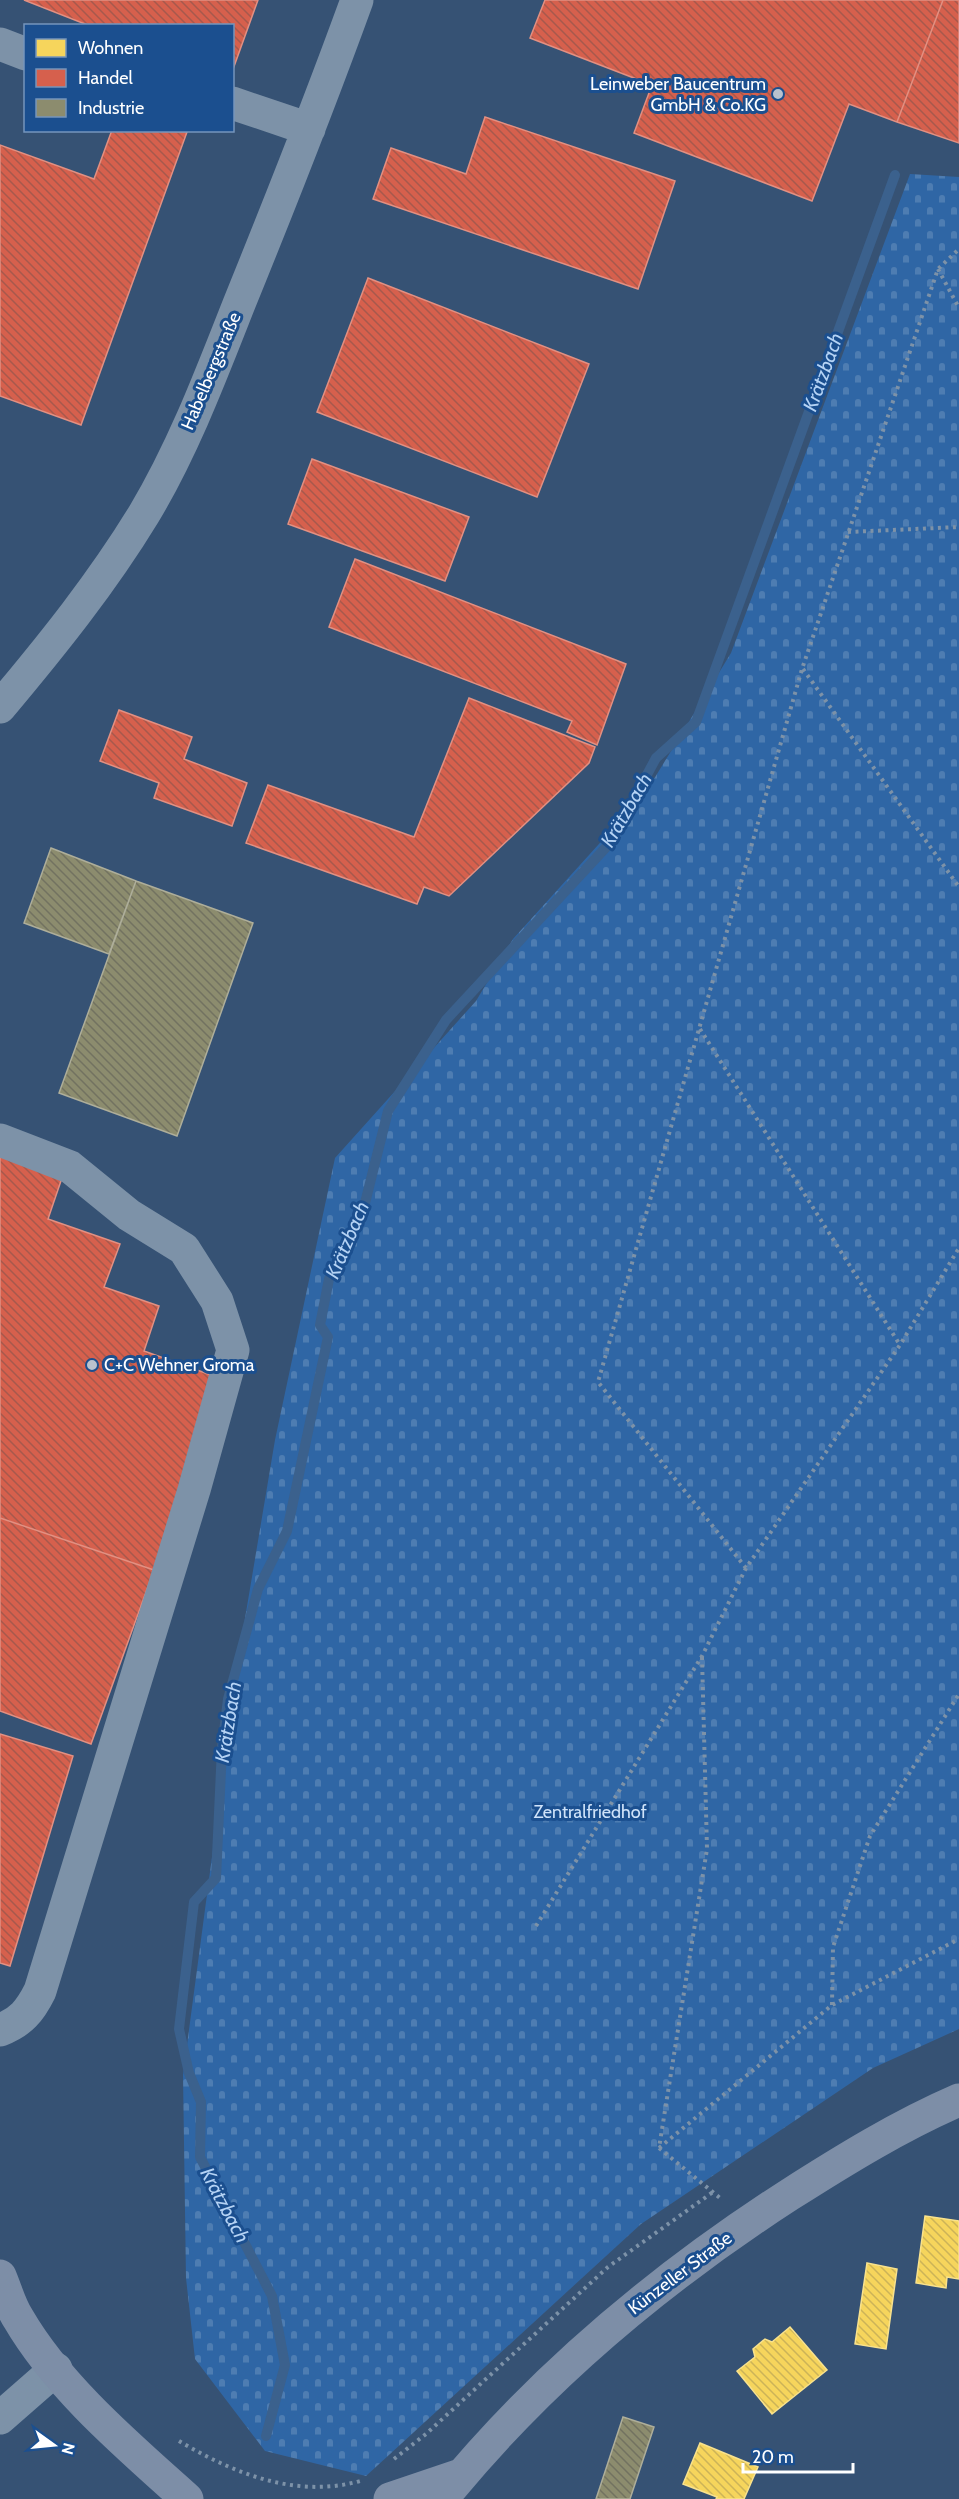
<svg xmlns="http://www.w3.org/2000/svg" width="959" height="2499" font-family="Cabin,sans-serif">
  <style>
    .cemetery { fill: url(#cemetery-stones) }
    .homes { fill: url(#homes-back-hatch); stroke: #f9e28d; stroke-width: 1.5 }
    .shops { fill: url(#shops-back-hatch); stroke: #e29082; stroke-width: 1.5 }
    .industry { fill: url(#industry-back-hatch); stroke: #aeae9a; stroke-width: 1.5 }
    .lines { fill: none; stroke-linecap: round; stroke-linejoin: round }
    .stream { stroke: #3b618d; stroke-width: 10 }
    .path { stroke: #7d92a8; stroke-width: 4; stroke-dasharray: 3 4.5; stroke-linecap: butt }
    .minor { stroke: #7d92a8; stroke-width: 33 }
    .major { stroke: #7d8ea7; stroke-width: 33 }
    .poi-dot { fill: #b9c2ce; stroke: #1b4f8f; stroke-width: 2 }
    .labels { text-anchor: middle; stroke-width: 6; stroke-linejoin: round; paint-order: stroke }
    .poi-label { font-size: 18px; fill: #fff; stroke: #1b4f8f; text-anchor: end }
    .street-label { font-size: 18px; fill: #fff; stroke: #1b4f8f }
    .park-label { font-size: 18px; fill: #cfe3fa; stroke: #1b4f8f }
    .water-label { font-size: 20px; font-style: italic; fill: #b5d3f5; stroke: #1b4f8f }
  </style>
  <defs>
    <pattern id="cemetery-stones" width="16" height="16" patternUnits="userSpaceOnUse" patternTransform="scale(1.5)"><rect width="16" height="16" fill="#2f66a5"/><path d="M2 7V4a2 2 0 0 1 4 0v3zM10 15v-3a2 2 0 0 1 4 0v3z" fill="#4e7db2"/></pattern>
    <pattern id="homes-back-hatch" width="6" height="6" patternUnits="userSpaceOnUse" patternTransform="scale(1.5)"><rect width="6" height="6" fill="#f6d55c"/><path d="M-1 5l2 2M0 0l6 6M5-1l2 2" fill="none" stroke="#ccb358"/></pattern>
    <pattern id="shops-back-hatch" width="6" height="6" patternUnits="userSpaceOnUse" patternTransform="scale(1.5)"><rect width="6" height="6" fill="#d6604d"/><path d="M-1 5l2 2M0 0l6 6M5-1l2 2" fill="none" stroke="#a6594d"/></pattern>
    <pattern id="industry-back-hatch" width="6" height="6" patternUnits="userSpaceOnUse" patternTransform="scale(1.5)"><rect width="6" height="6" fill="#8c8c6e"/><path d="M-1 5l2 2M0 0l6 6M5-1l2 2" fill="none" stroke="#727260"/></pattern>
  </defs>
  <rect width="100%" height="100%" fill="#365274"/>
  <!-- cemetery -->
  <path class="cemetery" d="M910 174 959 177V2029L873 2068 641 2224 366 2476 265 2451 195 2359 186 2278 183 2075 239 1654 275 1440 335 1158 476 1001 513 939 646 792 731 653Z"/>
  <!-- homes -->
  <path class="homes" d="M925 2216 959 2221V2279L947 2277 946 2288 916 2283Z
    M867 2263 897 2269 886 2349 855 2344Z
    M790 2327 827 2370 772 2414 737 2371 755 2357 753 2349 765 2339 772 2342Z
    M700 2443 758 2467 744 2499H716L717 2497 683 2484Z"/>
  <!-- shops -->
  <path class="shops" d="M24 0H258L232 72V26H90Z
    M545 0H943L897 122 849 104 812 201 634 133 652 85 530 38Z
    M943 0H959V143L897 122Z
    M485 117 675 181 638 289 373 199 391 148 466 174Z
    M112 130 187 132 81 425 0 396V145L94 179Z
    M368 278 589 364 537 497 317 412Z
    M312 459 469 517 445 581 288 524Z
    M355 559 626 664 597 745 567 732 572 721 329 627Z
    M469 698 595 747 589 763 449 896 424 887 417 904 246 843 268 785 414 837Z
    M119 710 192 737 184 759 247 783 232 826 154 798 159 783 100 761Z
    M0 1150 64 1172 48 1219 120 1244 104 1287 159 1306 144 1351 222 1379 154 1570 0 1518Z
    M0 1518 154 1570 91 1744 0 1711Z
    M0 1734 73 1756 10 1966 0 1963Z"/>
  <!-- industry -->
  <path class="industry" d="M51 848 136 881 109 954 24 923Z
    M136 881 253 923 177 1136 59 1093Z
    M623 2417 654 2427 630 2499H596Z"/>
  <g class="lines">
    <!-- stream -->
    <path class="stream" d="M266 2436 285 2365 272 2296 200 2157 201 2102 189 2073 179 2029 194 1902 216 1878 222 1748 228 1699 258 1589 287 1531 328 1337 320 1325 329 1279 361 1219 388 1111 446 1020 610 843 656 758 696 722 895 175"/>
    <!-- path -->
    <path class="path" d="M938 269 959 308
      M848 532 959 527
      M803 669 959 887
      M700 1029 900 1345
      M746 1568 598 1382 802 669 938 269 959 249
      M702 1657 707 1849 659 2148 720 2198
      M536 1926 702 1656 746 1568 900 1345 959 1248
      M832 2005 833 1947 870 1836 959 1694
      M659 2148 832 2005 959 1939
      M179 2441C233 2473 296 2499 360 2481
      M394 2459 426 2434 608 2267 713 2192"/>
    <!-- minor -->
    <path class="minor" d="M0 44 26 54
      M232 103 309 129
      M0 707C52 645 102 583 144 514 183 449 211 375 239 304 280 203 320 102 357 0
      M0 1140 70 1167 129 1215 184 1249 217 1301 233 1350 194 1490 40 1991C30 2011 21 2022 0 2030
      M0 2418 56 2369"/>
    <!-- major -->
    <path class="major" d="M0 2276C6 2290 10 2306 18 2318 58 2387 128 2446 187 2499
      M390 2499 461 2475
      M442 2499C540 2378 659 2279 789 2195 844 2160 899 2126 959 2100"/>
  </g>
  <!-- markers -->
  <g class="poi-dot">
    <circle cx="778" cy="94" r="6"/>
    <circle cx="92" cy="1365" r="6"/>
  </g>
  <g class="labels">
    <!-- poi labels -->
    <g class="poi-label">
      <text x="766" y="90">Leinweber Baucentrum<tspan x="766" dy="21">GmbH &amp; Co.KG</tspan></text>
      <text x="104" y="1371" text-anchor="start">C+C Wehner Groma</text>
    </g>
    <!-- street labels -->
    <g class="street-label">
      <text transform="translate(211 371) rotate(-67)" y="6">Habelbergstraße</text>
      <text transform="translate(680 2273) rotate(-37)" y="6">Künzeller Straße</text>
    </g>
    <!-- park labels -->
    <g class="park-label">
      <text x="590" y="1818">Zentralfriedhof</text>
    </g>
    <!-- water labels -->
    <g class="water-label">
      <text transform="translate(823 372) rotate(-70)" y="7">Krätzbach</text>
      <text transform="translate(626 810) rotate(-60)" y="7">Krätzbach</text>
      <text transform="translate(347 1240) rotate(-67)" y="7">Krätzbach</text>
      <text transform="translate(228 1722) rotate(-81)" y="7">Krätzbach</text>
      <text transform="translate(225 2205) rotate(62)" y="7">Krätzbach</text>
    </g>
  </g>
  <!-- legend -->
  <rect x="24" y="24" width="210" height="108" fill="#1b4f8f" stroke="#7695bc" stroke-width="1.5"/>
  <rect x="36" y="39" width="30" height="18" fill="#f6d55c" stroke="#7695bc" stroke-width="1.5"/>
  <text x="78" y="54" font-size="18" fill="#ffffff">Wohnen</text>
  <rect x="36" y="69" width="30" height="18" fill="#d6604d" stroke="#7695bc" stroke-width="1.5"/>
  <text x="78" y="84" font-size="18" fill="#ffffff">Handel</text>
  <rect x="36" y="99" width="30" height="18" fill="#8c8c6e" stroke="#7695bc" stroke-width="1.5"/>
  <text x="78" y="114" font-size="18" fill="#ffffff">Industrie</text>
  <!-- north arrow -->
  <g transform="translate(54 2445) rotate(105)" stroke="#1b4f8f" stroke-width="4.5" paint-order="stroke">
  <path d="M0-4.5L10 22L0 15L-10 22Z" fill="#ffffff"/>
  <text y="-9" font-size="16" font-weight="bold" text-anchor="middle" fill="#ffffff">N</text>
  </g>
  <!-- scale -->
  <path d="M743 2463v9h110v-9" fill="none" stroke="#ffffff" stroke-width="3"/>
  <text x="752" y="2463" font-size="18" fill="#ffffff" stroke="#1b4f8f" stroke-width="4.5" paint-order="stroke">20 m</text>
</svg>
